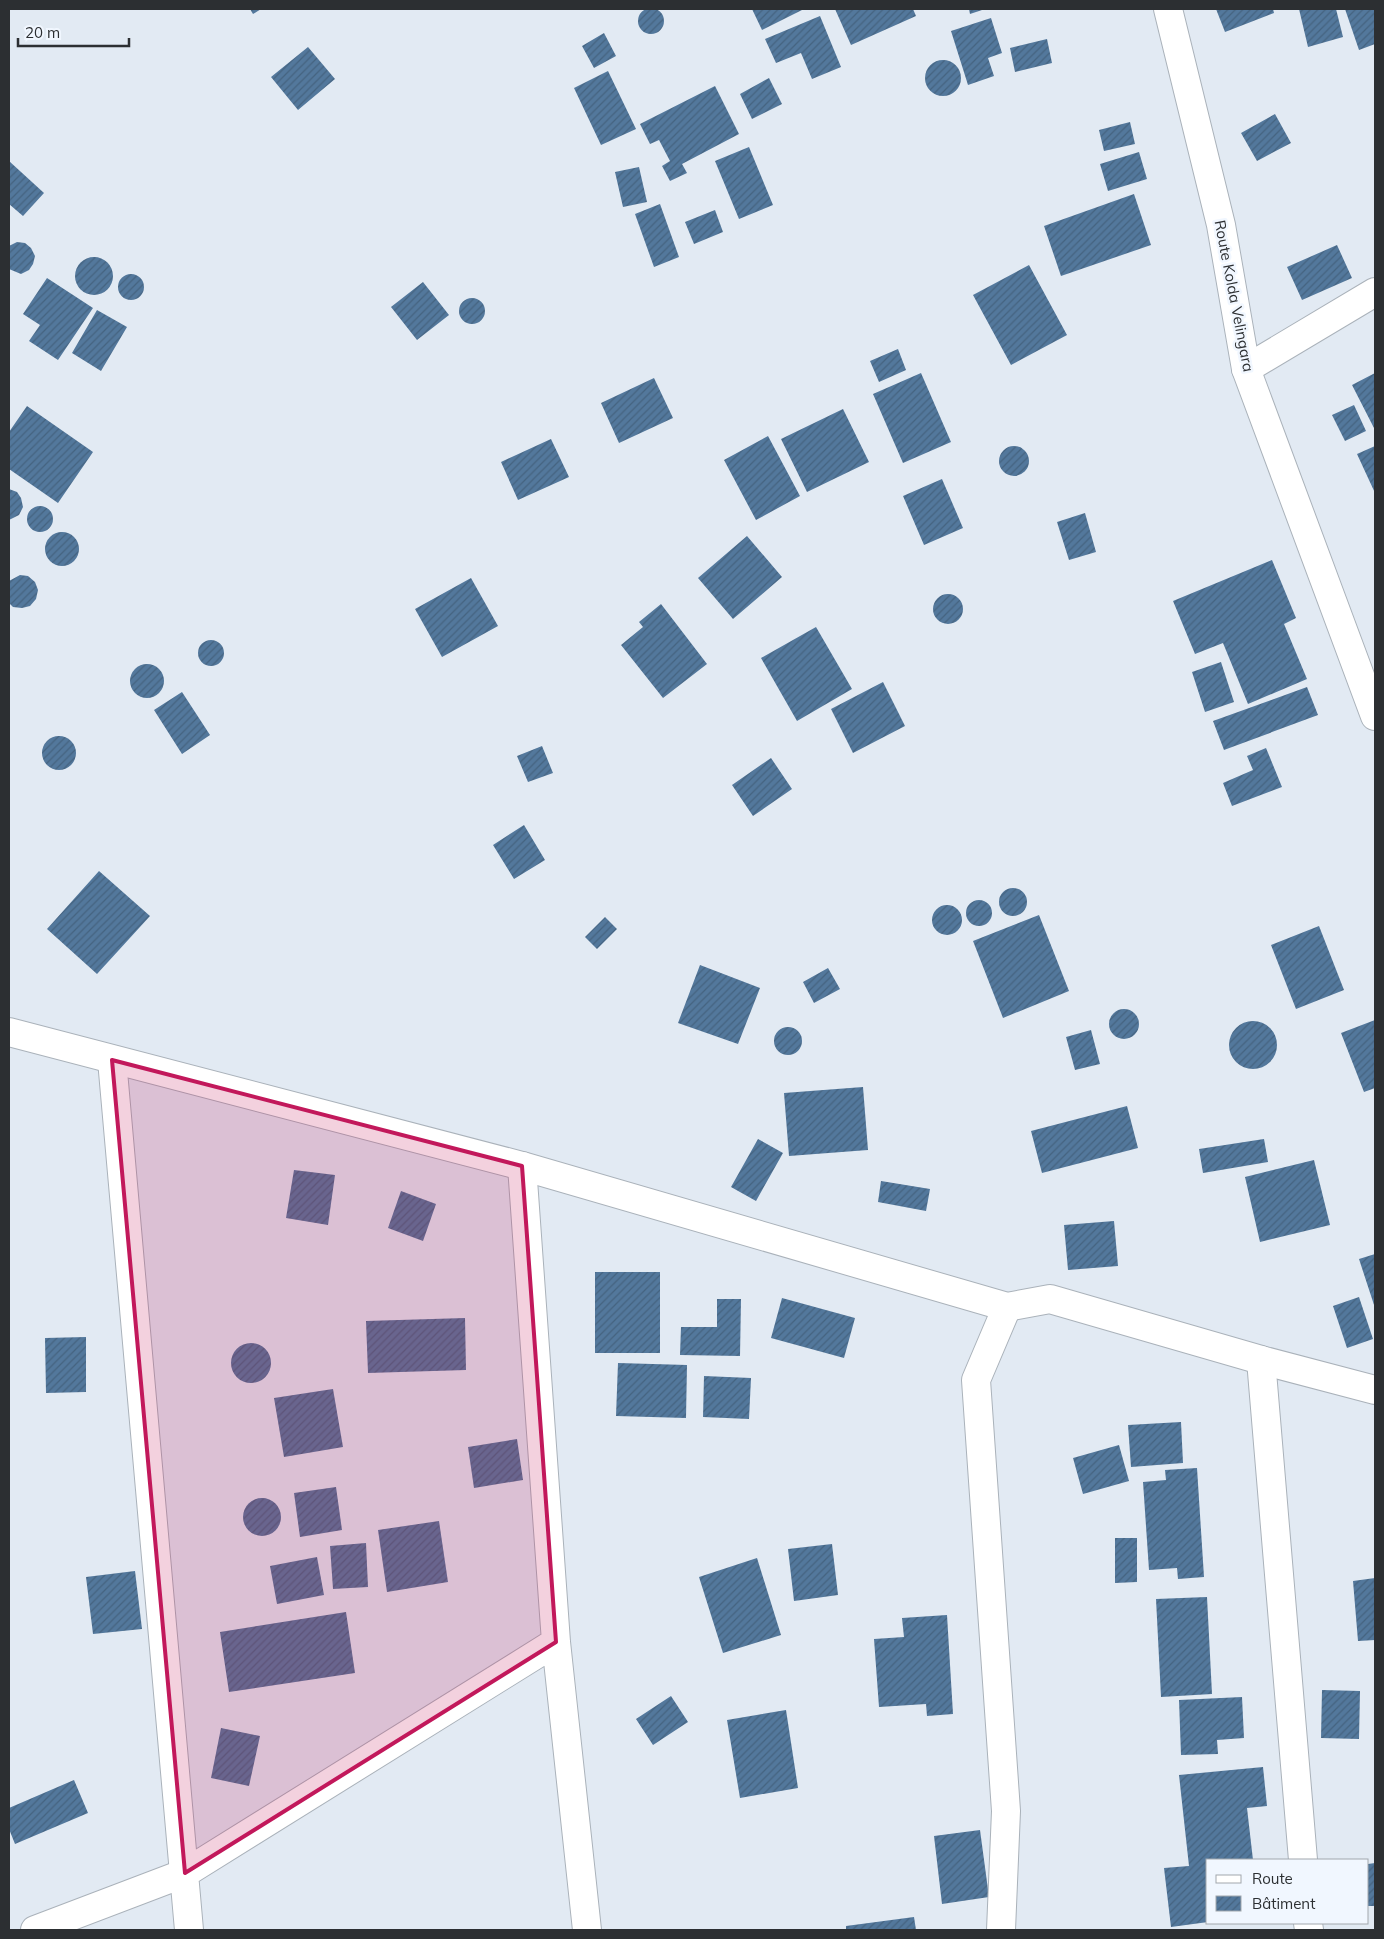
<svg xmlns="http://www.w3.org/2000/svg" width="1384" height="1939" font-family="Mulish,sans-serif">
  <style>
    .building { fill: url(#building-hatch) }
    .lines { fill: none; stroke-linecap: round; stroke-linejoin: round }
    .street-casing { stroke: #aab2ba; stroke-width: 30 }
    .secondary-casing { stroke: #aab2ba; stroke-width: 30 }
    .street { stroke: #fff; stroke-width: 28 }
    .secondary { stroke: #fff; stroke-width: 28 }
    .marked { fill: #c2185b; fill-opacity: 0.2; stroke: #c2185b; stroke-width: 4; stroke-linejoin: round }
    .labels { text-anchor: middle; stroke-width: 5; stroke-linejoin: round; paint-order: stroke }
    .street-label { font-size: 15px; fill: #2c2f32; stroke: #f1f7ff }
  </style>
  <defs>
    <pattern id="building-hatch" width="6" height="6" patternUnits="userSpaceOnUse" patternTransform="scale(1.25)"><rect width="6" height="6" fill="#53789c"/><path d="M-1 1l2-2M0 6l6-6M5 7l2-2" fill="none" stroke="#456380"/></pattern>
  </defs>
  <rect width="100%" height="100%" fill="#e2eaf3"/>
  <!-- building -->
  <path class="building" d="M638 21a13 13 0 1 1 26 0a13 13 0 1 1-26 0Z
    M250 9H261L253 14Z
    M752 9H804L762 30Z
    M835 9H913L916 16 851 45Z
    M969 9H985L970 14Z
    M1216 9H1273L1274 13 1225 32Z
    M1299 9H1336L1343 37 1308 47Z
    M1345 9H1375V44L1359 50Z
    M820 16 841 67 812 79 801 53 776 63 765 39Z
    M991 18 1002 53 988 58 994 76 968 85 951 31Z
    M604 33 616 56 594 68 582 46Z
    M1047 39 1052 63 1015 72 1010 48Z
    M308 47 335 79 298 110 271 77Z
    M925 78a18 18 0 1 1 36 0a18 18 0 1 1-36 0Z
    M608 71 636 129 601 145 574 88Z
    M769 78 782 104 752 119 740 94Z
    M715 86 739 134 682 164 687 173 670 181 662 166 670 161 659 140 650 144 640 124Z
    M1275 114 1291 143 1257 161 1241 133Z
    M1130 122 1135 144 1104 151 1099 130Z
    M749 147 773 205 739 219 715 161Z
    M1139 152 1147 179 1108 191 1100 164Z
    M9 161 44 193 23 216 9 204Z
    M639 167 647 202 623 207 615 172Z
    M1134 194 1151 245 1061 276 1044 226Z
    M660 204 679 257 654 267 635 214Z
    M715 210 723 232 694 244 685 222Z
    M17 242 25 243 31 248 35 256 33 264 29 270 21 274 9 269V246Z
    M1337 245 1352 278 1302 300 1287 267Z
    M75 276a19 19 0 1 1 38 0a19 19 0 1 1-38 0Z
    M1029 265 1067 335 1011 365 973 295Z
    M118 287a13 13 0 1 1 26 0a13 13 0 1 1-26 0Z
    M47 278 93 308 58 360 29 341 40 325 23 314Z
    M423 282 449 315 417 340 391 307Z
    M459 311a13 13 0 1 1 26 0a13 13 0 1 1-26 0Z
    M97 310 127 327 101 371 72 353Z
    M898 349 906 370 879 382 870 361Z
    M921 373 951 442 903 463 873 394Z
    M1375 373V430L1352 385Z
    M654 378 673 418 619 443 601 403Z
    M1354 405 1366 431 1345 441 1332 415Z
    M27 406 93 452 58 503 9 469V432Z
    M843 409 869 462 807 492 781 439Z
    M768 436 800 496 756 520 724 460Z
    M551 439 569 477 518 500 501 462Z
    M1375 446V493L1357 454Z
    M999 461a15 15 0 1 1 30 0a15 15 0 1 1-30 0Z
    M942 479 963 528 924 545 903 496Z
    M9 489 17 492 21 498 23 507 19 515 9 520Z
    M27 519a13 13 0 1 1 26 0a13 13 0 1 1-26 0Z
    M1085 513 1096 552 1069 560 1057 522Z
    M45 549a17 17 0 1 1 34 0a17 17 0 1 1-34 0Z
    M747 536 782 577 733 619 698 578Z
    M1272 560 1296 618 1284 624 1307 679 1248 704 1223 643 1195 654 1173 601Z
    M20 575 28 576 35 582 38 590 36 599 30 606 22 608 13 607 9 603V581Z
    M471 578 498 626 442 657 415 609Z
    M933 609a15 15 0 1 1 30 0a15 15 0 1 1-30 0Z
    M661 604 707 664 663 698 621 645 643 627 639 622Z
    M816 627 852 689 797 721 761 658Z
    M198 653a13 13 0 1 1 26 0a13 13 0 1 1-26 0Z
    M1221 662 1234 702 1205 712 1192 672Z
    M130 681a17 17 0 1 1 34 0a17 17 0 1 1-34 0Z
    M883 682 905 726 853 753 831 709Z
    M1307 687 1318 715 1224 750 1213 721Z
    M182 692 210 735 182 754 154 710Z
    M42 753a17 17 0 1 1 34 0a17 17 0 1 1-34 0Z
    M542 746 553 773 528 782 517 756Z
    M1266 748 1282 787 1232 806 1223 783 1253 770 1247 756Z
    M771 758 792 789 753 816 732 785Z
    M524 825 545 860 514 879 493 845Z
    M99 871 150 916 97 974 47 929Z
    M999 902a14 14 0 1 1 28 0a14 14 0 1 1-28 0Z
    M966 913a13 13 0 1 1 26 0a13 13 0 1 1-26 0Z
    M932 920a15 15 0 1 1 30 0a15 15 0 1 1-30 0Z
    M1039 915 1069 991 1003 1018 973 941Z
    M605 917 617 929 597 949 585 937Z
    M1319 926 1344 990 1296 1009 1271 945Z
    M700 965 760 988 738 1044 678 1023Z
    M828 968 840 989 814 1003 803 982Z
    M1109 1024a15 15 0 1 1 30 0a15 15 0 1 1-30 0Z
    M1375 1020V1088L1364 1092 1341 1033Z
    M1229 1045a24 24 0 1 1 48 0a24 24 0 1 1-48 0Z
    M774 1041a14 14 0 1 1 28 0a14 14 0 1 1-28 0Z
    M1091 1030 1100 1064 1075 1070 1066 1037Z
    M863 1087 868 1150 789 1156 784 1093Z
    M1127 1106 1138 1148 1042 1173 1031 1131Z
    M758 1139 783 1153 756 1201 731 1187Z
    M1264 1139 1268 1162 1203 1173 1199 1149Z
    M1314 1160 1330 1225 1260 1242 1245 1177Z
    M294 1170 335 1175 328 1225 286 1218Z
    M881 1181 930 1189 926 1211 878 1202Z
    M401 1191 436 1204 423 1241 388 1228Z
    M1114 1221 1118 1266 1068 1270 1064 1225Z
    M1375 1254V1308L1359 1259Z
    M595 1272H660V1353H595Z
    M1359 1297 1373 1339 1347 1348 1333 1306Z
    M782 1298 855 1318 844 1358 771 1338Z
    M717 1299H741L740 1356 680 1355 681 1327H717Z
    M465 1318 466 1370 368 1373 366 1321Z
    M86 1337V1392L46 1393 45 1338Z
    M231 1363a20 20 0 1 1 40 0a20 20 0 1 1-40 0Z
    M618 1363 687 1365 686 1418 616 1416Z
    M704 1376 751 1378 749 1419 703 1417Z
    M333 1389 343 1447 284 1457 274 1398Z
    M1181 1422 1183 1463 1131 1467 1128 1425Z
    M517 1439 523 1480 474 1488 468 1447Z
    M1119 1445 1129 1481 1083 1494 1073 1458Z
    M1197 1468 1204 1577 1178 1579 1177 1568 1149 1570 1143 1482 1166 1480 1165 1470Z
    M336 1487 342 1530 300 1537 294 1493Z
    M243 1517a19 19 0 1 1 38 0a19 19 0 1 1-38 0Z
    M439 1521 448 1582 387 1592 378 1530Z
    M1115 1538H1137V1582L1115 1583Z
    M366 1543 368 1587 333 1589 330 1546Z
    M832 1544 838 1595 794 1601 788 1549Z
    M317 1557 324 1595 277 1604 270 1566Z
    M757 1558 781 1635 723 1653 699 1577Z
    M135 1571 142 1629 93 1634 86 1577Z
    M1375 1578V1640L1358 1641 1353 1581Z
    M1207 1597 1212 1694 1161 1697 1156 1599Z
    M346 1612 355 1673 229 1692 220 1632Z
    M947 1615 953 1714 927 1716 926 1704 879 1707 874 1639 904 1637 902 1618Z
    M1322 1690 1360 1691 1359 1739 1321 1738Z
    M671 1696 688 1722 653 1745 636 1719Z
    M1242 1697 1244 1738 1217 1740 1218 1754 1181 1755 1179 1700Z
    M786 1710 798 1788 740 1798 727 1720Z
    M221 1728 260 1736 249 1786 211 1778Z
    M1263 1767 1267 1806 1247 1808 1253 1860H1208V1922L1171 1927 1164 1868 1189 1866 1179 1775Z
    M74 1780 88 1813 15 1844 9 1829V1808Z
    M980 1830 989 1897 942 1904 934 1836Z
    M1375 1863V1906H1368V1864Z
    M914 1917 916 1930H846V1926Z"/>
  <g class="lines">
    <defs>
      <path id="street" d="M1246 369 1375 292
        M112 1060 189 1930
        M522 1166 556 1642 587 1930
        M1261 1360 1303 1860
        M1308 1923 1309 1930
        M35 1930 185 1873 556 1642
        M1001 1930 1006 1811 976 1380 1007 1307"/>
      <path id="secondary" d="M1168 9 1221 225 1246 369 1375 716
        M9 1032 522 1166 1007 1307 1050 1299 1261 1360 1375 1390"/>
    </defs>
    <!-- street casing -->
    <use href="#street" class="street-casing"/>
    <!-- secondary casing -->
    <use href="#secondary" class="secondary-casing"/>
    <!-- street -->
    <use href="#street" class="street"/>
    <!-- secondary -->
    <use href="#secondary" class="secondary"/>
  </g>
  <!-- marked area -->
  <path class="marked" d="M112 1060 522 1166 556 1642 185 1873Z"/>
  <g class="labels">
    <!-- street labels -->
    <g class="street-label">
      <text transform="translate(1234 296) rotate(79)" y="5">Route Kolda Velingara</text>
    </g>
  </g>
  <!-- border -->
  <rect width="1384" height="1939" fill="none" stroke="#2c2f32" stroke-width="20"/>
  <!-- legend -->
  <rect x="1206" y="1859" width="162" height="65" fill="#f1f7ff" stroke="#a2a7ad"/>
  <rect x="1216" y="1875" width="25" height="8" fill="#ffffff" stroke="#a2a7ad"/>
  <text x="1252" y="1884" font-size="15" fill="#2c2f32">Route</text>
  <rect x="1216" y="1896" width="25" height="15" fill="url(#building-hatch)" stroke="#a2a7ad"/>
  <text x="1252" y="1909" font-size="15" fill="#2c2f32">Bâtiment</text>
  <!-- scale -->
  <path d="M18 38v8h111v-8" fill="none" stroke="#2c2f32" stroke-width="2.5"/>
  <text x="25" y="38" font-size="15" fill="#2c2f32" stroke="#f1f7ff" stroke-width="4" paint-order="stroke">20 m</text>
</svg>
